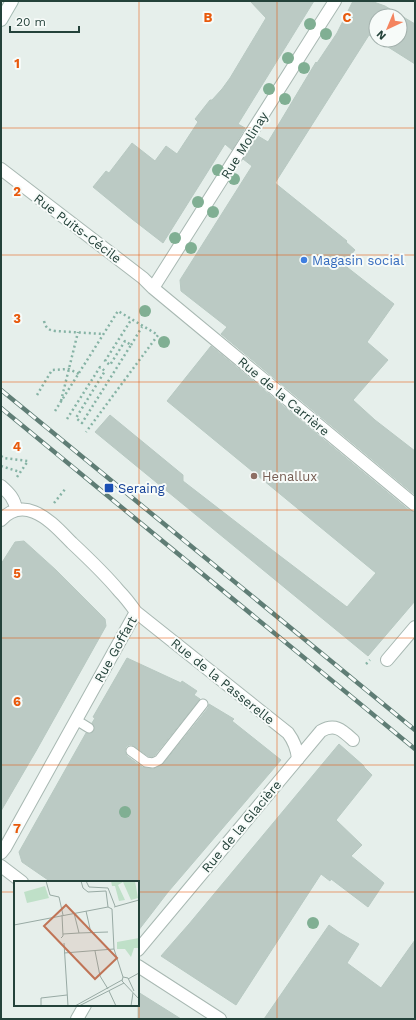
<svg xmlns="http://www.w3.org/2000/svg" width="416" height="1020" font-family="'Work Sans',sans-serif">
  <style>
    .building { fill: #bbcac4; stroke: #b8c9c2 }
    .lines { fill: none; stroke-linecap: round; stroke-linejoin: round }
    .service-casing { stroke: #a8b8b2; stroke-width: 11 }
    .minor-casing { stroke: #a8b8b2; stroke-width: 14 }
    .tertiary-casing { stroke: #a8b8b2; stroke-width: 14 }
    .secondary-casing { stroke: #a4bbb3; stroke-width: 14 }
    .path { stroke: #86b3a5; stroke-width: 2.5; stroke-dasharray: 2 3; stroke-linecap: butt }
    .service { stroke: #fff; stroke-width: 9 }
    .minor { stroke: #fff; stroke-width: 12 }
    .tertiary { stroke: #fff; stroke-width: 12 }
    .secondary { stroke: #fff; stroke-width: 12 }
    .rail-casing { stroke: #5f7d75; stroke-width: 4.5 }
    .rail { stroke: #f7fbf9; stroke-width: 3; stroke-dasharray: 9; stroke-linecap: butt }
    .tree { fill: #80af93 }
    .grid { fill: none; stroke: #e8590c; stroke-width: 1; stroke-opacity: 0.55 }
    .shop-dot { fill: #3f7fe0; stroke: #f7fbf9; stroke-width: 1.5 }
    .education-dot { fill: #8d6e63; stroke: #f7fbf9; stroke-width: 1.5 }
    .transit-dot { fill: #1a4fb4; stroke: #f7fbf9; stroke-width: 1.5 }
    .labels { text-anchor: middle; stroke-width: 4; stroke-linejoin: round; paint-order: stroke }
    .street-label { font-size: 13px; fill: #24423a; stroke: #f7fbf9 }
    .shop-label { font-size: 13px; fill: #366cbe; stroke: #f7fbf9; text-anchor: start }
    .education-label { font-size: 13px; fill: #785e54; stroke: #f7fbf9; text-anchor: start }
    .transit-label { font-size: 13px; fill: #164399; stroke: #f7fbf9; text-anchor: start }
    .inset-road { fill: none; stroke: #98aaa4; stroke-width: 1 }
    .view { fill: #c07456; fill-opacity: 0.15; stroke: #c07456; stroke-width: 2 }
    .inset-edge { fill: none; stroke: #24423a; stroke-width: 2 }
    .grid-label { font-size: 13px; text-anchor: middle; font-weight: bold; fill: #e8590c; stroke: #f7fbf9; stroke-width: 4; stroke-linejoin: round; paint-order: stroke }
  </style>
  <rect width="100%" height="100%" fill="#e6efeb"/>
  <!-- building -->
  <path class="building" d="M250 1H314L238 124 245 128 232 150 225 144 163 243 132 219 93 187 106 171 109 173 132 143 155 161 166 146 177 154 198 122 195 119 210 100H212L222 89 230 78 266 18Z
    M353 1H371L385 6 415 24V64L377 40H400V16H376V39L369 35 275 183 347 241 346 242 355 250 343 264 394 304 367 342 388 360 353 400 375 420 415 451V495L221 334 227 327 181 291 180 280 252 166 243 159 258 136 268 142 316 62 317 63 337 33Z
    M211 346 410 511 415 512V601L368 656 95 432 110 415 183 475V481L280 556 347 607 376 573 167 401Z
    M24 541 56 570 105 619 106 626 36 751 1 811V564L15 542Z
    M127 658 181 683 182 681 197 691 194 695 200 699 155 755 152 757 148 756 132 745H129L126 747 125 751 127 756 142 767 153 769 156 768 163 764 208 708 209 704 234 719 232 721 281 760 168 892 138 931V882H51L22 862 19 852 86 733H91L94 731V726L92 723 95 718 93 717Z
    M339 744 364 766V767L372 775 336 820 362 845 351 856 384 883 368 907 331 879 330 881 321 874 236 1005 161 956 189 924Z
    M329 925 340 933 359 944 347 963 381 988 415 940V1019H264Z
    M138 992 181 1019H138Z"/>
  <g class="lines">
    <defs>
      <path id="service" d="M76 720 89 728
        M131 751 146 762 153 763 159 760 203 704"/>
      <path id="minor" d="M1 169 143 278 153 288 415 505
        M153 288 319 26 335 1
        M1 486C9 493 15 499 16 510
        M1 520C10 510 22 507 34 512 49 518 61 532 72 543 88 558 105 574 119 591 125 597 131 605 136 612L5 848 1 853
        M136 612 288 733C294 741 297 748 298 759
        M387 660 415 627
        M138 950 321 731C335 723 342 730 353 740
        M77 1019 85 1005"/>
      <path id="tertiary" d="M1 866 22 882
        M138 966 220 1019"/>
      <path id="secondary" d="M1 20 12 1"/>
    </defs>
    <!-- service casing -->
    <use href="#service" class="service-casing"/>
    <!-- minor casing -->
    <use href="#minor" class="minor-casing"/>
    <!-- tertiary casing -->
    <use href="#tertiary" class="tertiary-casing"/>
    <!-- secondary casing -->
    <use href="#secondary" class="secondary-casing"/>
    <!-- path -->
    <path class="path" d="M44 321C46 328 48 330 55 331L103 334
      M131 345 142 327
      M37 395 52 370 69 369 79 374
      M61 401 78 332
      M55 411 118 311 158 335 86 432
      M67 419 100 367 105 371 76 418 82 423 131 345 125 341 110 365 105 361 131 320
      M1 456 4 458 28 461
      M1 466 20 472
      M17 477 28 461
      M54 503 66 488
      M366 664 370 660"/>
    <!-- service -->
    <use href="#service" class="service"/>
    <!-- minor -->
    <use href="#minor" class="minor"/>
    <!-- tertiary -->
    <use href="#tertiary" class="tertiary"/>
    <!-- secondary -->
    <use href="#secondary" class="secondary"/>
    <defs>
      <path id="rail" d="M1 390 415 730
        M1 408 415 749"/>
    </defs>
    <!-- rail casing -->
    <use href="#rail" class="rail-casing"/>
    <!-- rail -->
    <use href="#rail" class="rail"/>
  </g>
  <!-- trees -->
  <g class="tree">
    <circle cx="310" cy="24" r="6"/>
    <circle cx="326" cy="34" r="6"/>
    <circle cx="288" cy="58" r="6"/>
    <circle cx="304" cy="68" r="6"/>
    <circle cx="269" cy="89" r="6"/>
    <circle cx="285" cy="99" r="6"/>
    <circle cx="218" cy="170" r="6"/>
    <circle cx="234" cy="179" r="6"/>
    <circle cx="198" cy="202" r="6"/>
    <circle cx="213" cy="212" r="6"/>
    <circle cx="175" cy="238" r="6"/>
    <circle cx="191" cy="248" r="6"/>
    <circle cx="145" cy="311" r="6"/>
    <circle cx="164" cy="342" r="6"/>
    <circle cx="125" cy="812" r="6"/>
    <circle cx="313" cy="923" r="6"/>
  </g>
  <!-- grid -->
  <path class="grid" d="M139 1V1019M277 1V1019M1 128H415M1 255H415M1 382H415M1 510H415M1 638H415M1 765H415M1 892H15M138 892H415"/>
  <!-- markers -->
  <circle class="shop-dot" cx="304" cy="260" r="4"/>
  <circle class="education-dot" cx="254" cy="476" r="4"/>
  <rect class="transit-dot" x="104" y="483" width="10" height="10" rx="2"/>
  <g class="labels">
    <!-- street labels -->
    <g class="street-label">
      <text transform="translate(244 145) rotate(-58)" y="5">Rue Molinay</text>
      <text transform="translate(78 228) rotate(37)" y="5">Rue Puits-Cécile</text>
      <text transform="translate(284 396) rotate(40)" y="5">Rue de la Carrière</text>
      <text transform="translate(115 649) rotate(-61)" y="5">Rue Goffart</text>
      <text transform="translate(223 681) rotate(39)" y="5">Rue de la Passerelle</text>
      <text transform="translate(241 826) rotate(-50)" y="5">Rue de la Glacière</text>
    </g>
    <!-- shop labels -->
    <g class="shop-label">
      <text x="312" y="265">Magasin social</text>
    </g>
    <!-- education labels -->
    <g class="education-label">
      <text x="262" y="481">Henallux</text>
    </g>
    <!-- transit labels -->
    <g class="transit-label">
      <text x="118" y="493">Seraing</text>
    </g>
  </g>
  <!-- overview -->
  <g transform="translate(14 881)">
    <rect width="125" height="125" fill="#e6efeb"/>
    <path d="M97 0H121L124 17 117 19 109 1 104 4 111 19 105 20 101 5H98ZM31 5 35 17 13 22 10 11Z" fill="#bfe0c8"/>
    <path d="M125 57V67H120L117 76 111 68H103V61Z" fill="#bfe0c8"/>
    <path class="inset-road" d="M32 0 36 14 45 16 49 34M67 0 69 7 74 11 92 10 94 26 98 28M72 0 75 6 94 7 101 25M100 26 125 19M98 28 100 68 109 96 108 100 125 118M72 30 77 52M60 32 65 52 94 51M0 44 94 26M49 53 65 52M47 57 49 55 48 34M50 62 54 125M81 70 86 95 94 108M50 72 100 68M109 96 114 97 120 110M114 98 125 92M95 110 102 125M27 125V117L53 114M61 125 108 99M65 125 110 102M117 125 119 112"/>
    <path class="view" d="M52 24 103 77 81 98 30 45Z"/>
    <rect width="125" height="125" class="inset-edge"/>
  </g>
  <g class="grid-label">
    <text x="208" y="22">B</text>
    <text x="347" y="22">C</text>
    <text x="17" y="68">1</text>
    <text x="17" y="196">2</text>
    <text x="17" y="323">3</text>
    <text x="17" y="451">4</text>
    <text x="17" y="578">5</text>
    <text x="17" y="706">6</text>
    <text x="17" y="833">7</text>
  </g>
  <!-- border -->
  <rect width="416" height="1020" fill="none" stroke="#24423a" stroke-width="4"/>
  <!-- north arrow -->
  <g transform="translate(388 28) rotate(224)"><circle r="19" fill="#f7fbf9" stroke="#a3b1ad"/>
  <path d="M0-3L7 15L0 10L-7 15Z" fill="#f4845f"/>
  <text y="-6" font-size="11" font-weight="bold" text-anchor="middle" fill="#24423a">N</text>
  </g>
  <!-- scale -->
  <path d="M10 26v6h69v-6" fill="none" stroke="#24423a" stroke-width="2"/>
  <text x="16" y="26" font-size="12" fill="#24423a" stroke="#f7fbf9" stroke-width="3" paint-order="stroke">20 m</text>
</svg>
